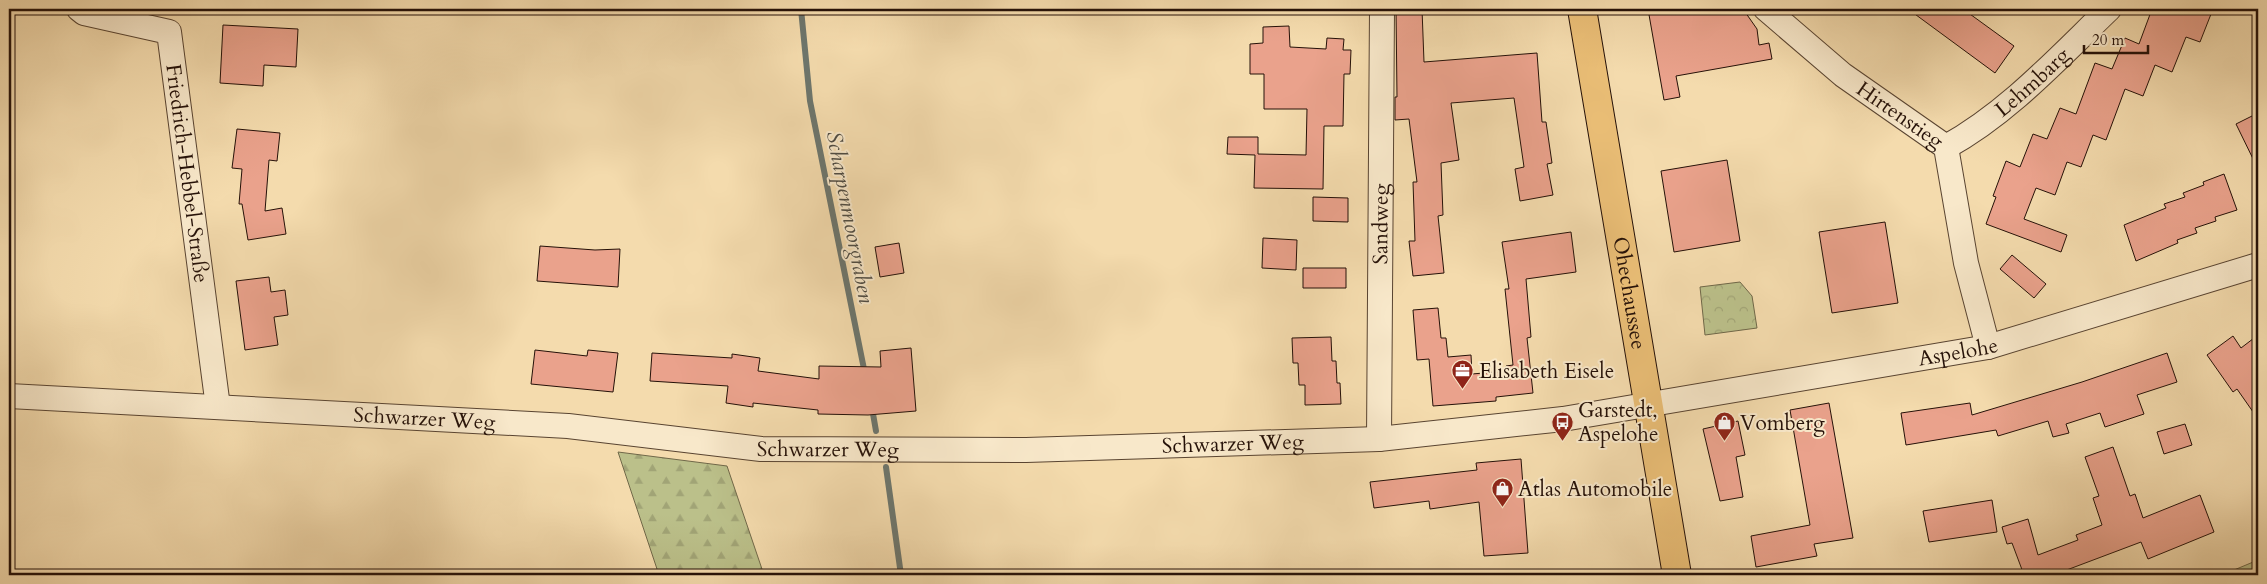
<svg xmlns="http://www.w3.org/2000/svg" width="2267" height="584" font-family="Cardo,serif">
  <style>
    .grass { fill: #bbc08a; stroke: #706849 }
    .forest { fill: url(#forest-firs); stroke: #706849 }
    .park { fill: url(#park-crowns); stroke: #706849 }
    .lines { fill: none; stroke-linecap: round; stroke-linejoin: round }
    .stream { stroke: #6d766d; stroke-width: 6 }
    .building { fill: #eaa28c; stroke: #251108 }
    .minor-casing { stroke: #594431; stroke-width: 26 }
    .major-casing { stroke: #251108; stroke-width: 30 }
    .minor { stroke: #f8e8ca; stroke-width: 24 }
    .major { stroke: #eabe76; stroke-width: 28 }
    .labels { text-anchor: middle; stroke-width: 4; stroke-linejoin: round; paint-order: stroke }
    .street-label { font-size: 21px; fill: #251108; stroke: #f8e8ca }
    .poi-label { font-size: 21px; fill: #251108; stroke: #f8e8ca; text-anchor: start }
    .water-label { font-size: 22px; font-style: italic; fill: #4f4c43; stroke: #f8e8ca }
  </style>
  <defs>
    <pattern id="forest-firs" width="22" height="20" patternUnits="userSpaceOnUse" patternTransform="scale(1.25)"><rect width="22" height="20" fill="#bbc08a"/><path d="M5 1l3.5 6h-7zM16 11l3.5 6h-7z" fill="#a1a476"/></pattern>
    <pattern id="park-crowns" width="20" height="18" patternUnits="userSpaceOnUse" patternTransform="scale(1.25)"><rect width="20" height="18" fill="#bbc08a"/><path d="M2 6a3 3 0 1 1 6 0M12 15a3 3 0 1 1 6 0" fill="none" stroke="#a1a476"/></pattern>
  </defs>
  <rect width="100%" height="100%" fill="#f4dbad"/>
  <filter id="stains"><feTurbulence type="fractalNoise" baseFrequency=".004" numOctaves="4"/><feColorMatrix values="0 0 0 0 .2 0 0 0 0 .09 0 0 0 0 .02 0 0 0 .5 -.17"/></filter>
  <radialGradient id="worn" r=".72"><stop offset=".6" stop-color="#630" stop-opacity="0"/><stop offset="1" stop-color="#630" stop-opacity=".3"/></radialGradient>
  <!-- grass -->
  <path class="grass" d="M2258 560V575H2222Z"/>
  <!-- forest -->
  <path class="forest" d="M618 452 727 466 764 575H659Z"/>
  <!-- park -->
  <path class="park" d="M1740 282 1752 296 1757 328 1705 335 1700 287Z"/>
  <g class="lines">
    <!-- stream -->
    <path class="stream" d="M801 9 810 101 865 374
      M872 408 876 431
      M886 467 901 575"/>
  </g>
  <!-- building -->
  <path class="building" d="M1396 9H1422L1424 62 1537 53 1542 122H1546L1552 163 1547 164 1553 195 1520 201 1515 169 1524 167 1514 98 1451 103 1459 160 1441 163 1443 215 1438 216 1444 273 1413 276 1409 241H1415L1413 182H1417L1409 119 1395 120V97H1397Z
    M1648 9H1743L1757 29 1759 45 1769 43 1772 59 1676 76 1680 97 1664 100Z
    M1908 9H1963L2014 46 1995 73Z
    M2152 9H2213L2200 42 2186 37 2172 72 2155 65 2143 96 2125 89 2106 140 2093 135 2081 167 2067 162 2055 195 2036 188 2024 219 2067 235 2061 252 1986 224 1996 197 1993 196 2006 161 2020 167 2033 134 2047 139 2060 108 2076 114 2095 63 2112 69 2125 38 2139 44Z
    M223 25 298 29 296 67 264 65 263 86 220 83Z
    M1289 26 1290 47 1326 49 1327 38 1344 39 1343 50H1351L1350 74H1344L1343 126H1324L1323 189 1254 188 1255 155 1227 154 1228 137H1258V154L1306 155 1307 109H1264V74H1250V44L1263 43V27Z
    M2258 113V169L2236 124Z
    M237 129 280 133 277 161 269 160 265 211 282 208 286 234 248 240 242 204H239L242 169 232 168Z
    M1727 160 1740 241 1674 252 1661 171Z
    M2224 174 2237 210 2215 217 2216 221 2195 228 2197 233 2177 240 2178 243 2136 261 2124 225 2166 208 2164 204 2185 197 2183 193 2204 185 2203 182Z
    M1313 197 1348 198V222L1313 221Z
    M1885 222 1898 303 1832 313 1819 232Z
    M1571 232 1576 272 1526 279 1531 337 1527 338 1533 393 1496 397V401L1433 406 1429 359 1417 360 1413 310 1438 308 1441 338H1446L1448 357 1471 355 1472 374 1507 371 1506 366 1513 365 1505 289H1509L1502 242Z
    M1263 238 1297 240 1296 270 1262 268Z
    M899 243 904 273 880 277 875 247Z
    M540 246 595 250 620 249 618 287 537 281Z
    M2012 255 2046 284 2034 298 2000 269Z
    M1303 268H1346V288H1303Z
    M269 277 271 292 285 290 288 315 274 317 278 345 245 350 236 281Z
    M2258 335V419L2237 389 2233 392 2207 355 2233 336 2241 348Z
    M1331 337 1332 361H1336L1337 383H1340L1341 404 1305 405V385H1299L1298 363H1293L1292 338Z
    M911 348 916 411 868 415 818 414V410L753 403V407L726 403 728 386 650 381 652 353 732 358V354L760 358 758 371 819 379V366L881 367 880 351Z
    M535 350 587 356 588 350 618 353 613 392 531 384Z
    M2167 353 2177 382 2137 395 2144 414 2105 427 2100 413 2066 424 2069 433 2053 437 2048 421 1998 436 1996 430 1906 445 1901 413 1970 403 1972 415 2082 382Z
    M1829 403 1853 538 1814 544 1817 556 1756 567 1751 536 1810 525 1790 410Z
    M1738 421 1745 455 1736 457 1743 497 1720 501 1703 429Z
    M2185 424 2192 445 2164 454 2157 432Z
    M2113 447 2130 496 2135 494 2143 518 2200 495 2214 532 2148 559 2141 542 2064 571 2066 575H2024L2012 543 2007 544 2002 527 2028 519 2038 555 2078 540 2076 535 2102 525 2093 498 2099 496 2085 457Z
    M1521 459 1528 553 1484 556 1479 502 1430 509 1429 501 1374 508 1370 482 1477 470 1476 463Z
    M1992 500 1997 532 1929 542 1923 511Z"/>
  <g class="lines">
    <defs>
      <g id="minor">
        <path id="s1" d="M79 9 84 13 169 32 218 407"/>
        <path id="s2" d="M1766 9 1843 75 1946 147 1966 263 1988 347"/>
        <path id="s3" d="M1946 147C2008 113 2058 58 2109 9"/>
        <path id="s4" d="M9 396 568 426 761 449 1026 450 1379 439 1563 419 1988 347 2258 265"/>
        <path id="s5" d="M1379 439 1382 9"/>
      </g>
      <g id="major">
        <path id="s6" d="M1582 9 1677 575"/>
      </g>
    </defs>
    <!-- minor casing -->
    <use href="#minor" class="minor-casing"/>
    <!-- major casing -->
    <use href="#major" class="major-casing"/>
    <!-- minor -->
    <use href="#minor" class="minor"/>
    <!-- major -->
    <use href="#major" class="major"/>
  </g>
  <!-- icons -->
  <defs>
    <symbol id="office-pin" viewBox="-11 -11 22 30"><path d="M0 17L-7.5 6A9.5 9.5 0 1 1 7.5 6Z" fill="#8f2418" stroke="#f8e8ca"/><path d="M-6-3h4V-5.5h4V-3h4V5H-6ZM-1-4.5V-3h2v-1.5ZM-6 0V1H6V0Z" fill="#fff"/></symbol>
    <symbol id="bus-pin" viewBox="-11 -11 22 30"><path d="M0 17L-7.5 6A9.5 9.5 0 1 1 7.5 6Z" fill="#8f2418" stroke="#f8e8ca"/><path d="M-5-6H5V4H4V6H2V4H-2V6H-4V4H-5ZM-3.5-4V0h7V-4ZM-3.5 1.2v1.5H-2V1.2ZM2 1.2v1.5H3.5V1.2Z" fill="#fff"/></symbol>
    <symbol id="shop-pin" viewBox="-11 -11 22 30"><path d="M0 17L-7.5 6A9.5 9.5 0 1 1 7.5 6Z" fill="#8f2418" stroke="#f8e8ca"/><path d="M-5-2.5h2.3a2.7 3.5 0 0 1 5.4 0H5L5.5 6h-11ZM-1.5-2.5h3a1.5 2.3 0 0 0-3 0Z" fill="#fff"/></symbol>
  </defs>
  <g fill-rule="evenodd">
    <use href="#office-pin" x="1450" y="358" width="25" height="34"/>
    <use href="#bus-pin" x="1550" y="410" width="25" height="34"/>
    <use href="#shop-pin" x="1712" y="410" width="25" height="34"/>
    <use href="#shop-pin" x="1490" y="476" width="25" height="34"/>
  </g>
  <g class="labels">
    <!-- street labels -->
    <g class="street-label">
      <text dy="7" stroke="none"><textPath href="#s3" startOffset="108">Lehmbarg</textPath></text>
      <text dy="7" stroke="none"><textPath href="#s2" startOffset="171">Hirtenstieg</textPath></text>
      <text dy="7" stroke="none"><textPath href="#s1" startOffset="236">Friedrich-Hebbel-Straße</textPath></text>
      <text dy="7" stroke="none"><textPath href="#s5" startOffset="215">Sandweg</textPath></text>
      <text dy="7" stroke="none"><textPath href="#s6" startOffset="288">Ohechaussee</textPath></text>
      <text dy="7" stroke="none"><textPath href="#s4" startOffset="1958">Aspelohe</textPath></text>
      <text dy="7" stroke="none"><textPath href="#s4" startOffset="416">Schwarzer Weg</textPath></text>
      <text dy="7" stroke="none"><textPath href="#s4" startOffset="1226">Schwarzer Weg</textPath></text>
      <text dy="7" stroke="none"><textPath href="#s4" startOffset="821">Schwarzer Weg</textPath></text>
    </g>
    <!-- poi labels -->
    <g class="poi-label">
      <text x="1479" y="378">Elisabeth Eisele</text>
      <text x="1578" y="417">Garstedt,<tspan x="1578" dy="24">Aspelohe</tspan></text>
      <text x="1740" y="430">Vomberg</text>
      <text x="1518" y="496">Atlas Automobile</text>
    </g>
    <!-- water labels -->
    <g class="water-label">
      <text transform="translate(851 217) rotate(79)" y="8">Scharpenmoorgraben</text>
    </g>
  </g>
  <!-- margin -->
  <rect width="2267" height="584" fill="none" stroke="#f4dbad" stroke-width="30"/>
  <rect x="10" y="10" width="2247" height="564" fill="none" stroke="#251108" stroke-width="2.5"/>
  <rect x="15" y="15" width="2237" height="554" fill="none" stroke="#251108"/>
  <!-- scale -->
  <path d="M2084 45v8h64v-8" fill="none" stroke="#251108" stroke-width="2.5"/>
  <text x="2092" y="45" font-size="15" fill="#251108" stroke="#f8e8ca" stroke-width="4" paint-order="stroke">20 m</text>
  <rect width="100%" height="100%" filter="url(#stains)"/>
  <rect width="100%" height="100%" fill="url(#worn)"/>
</svg>
